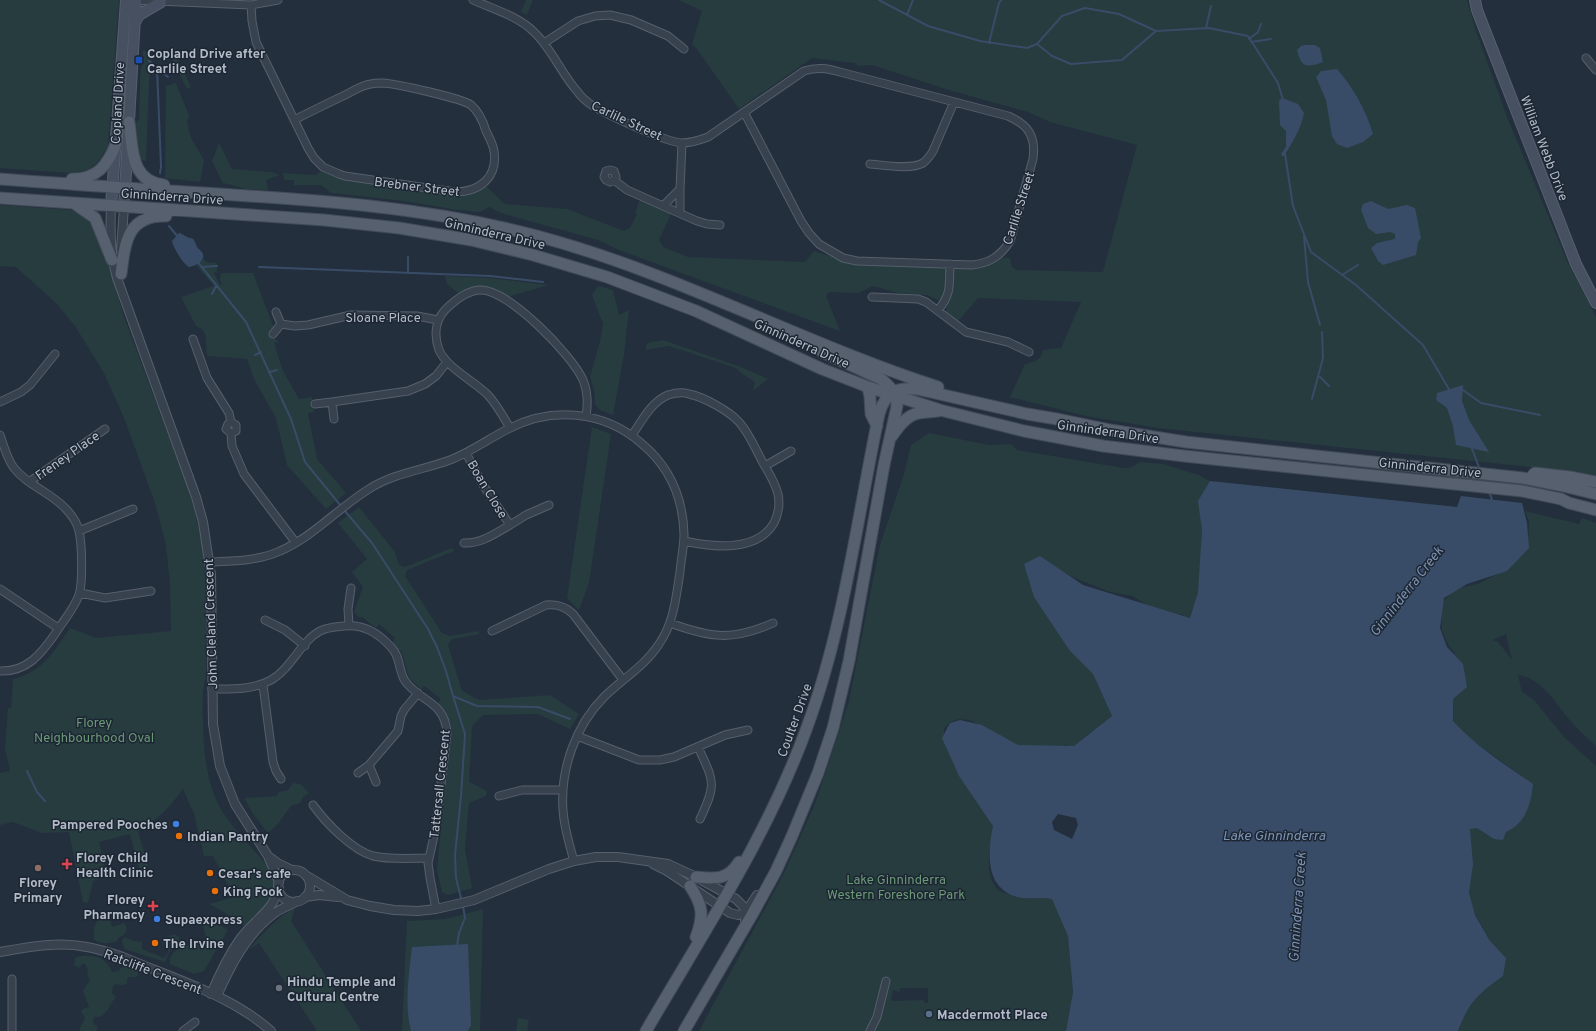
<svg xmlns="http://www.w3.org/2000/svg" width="1596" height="1031" font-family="Overpass,sans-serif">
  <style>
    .green { fill: #263c3f; fill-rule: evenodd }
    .water { fill: #394c67; fill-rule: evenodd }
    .pier { fill: #242f3e }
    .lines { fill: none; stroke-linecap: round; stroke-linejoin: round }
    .stream { stroke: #394c67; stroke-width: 2 }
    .minor-casing { stroke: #565f6c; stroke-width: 9 }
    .tertiary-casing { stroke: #565f6c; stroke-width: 10 }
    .secondary-casing { stroke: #565f6c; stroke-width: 12 }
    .primary-casing { stroke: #414a57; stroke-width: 13 }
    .minor { stroke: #38414e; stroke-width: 7 }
    .tertiary { stroke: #38414e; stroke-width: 8 }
    .secondary { stroke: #465061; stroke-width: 10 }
    .primary { stroke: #56606e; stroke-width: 11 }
    .transit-dot { fill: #1a4fb4; stroke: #1d2633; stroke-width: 1.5 }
    .shop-dot { fill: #3f7fe0; stroke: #1d2633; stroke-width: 1.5 }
    .food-dot { fill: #e8710a; stroke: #1d2633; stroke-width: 1.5 }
    .health-dot { fill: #e0444e; stroke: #1d2633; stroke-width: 1.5 }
    .education-dot { fill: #8d6e63; stroke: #1d2633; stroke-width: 1.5 }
    .worship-dot { fill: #6b7280; stroke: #1d2633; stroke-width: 1.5 }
    .service-dot { fill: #5c6f8a; stroke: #1d2633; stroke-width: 1.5 }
    .labels { text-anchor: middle; stroke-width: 3; stroke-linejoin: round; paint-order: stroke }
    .poi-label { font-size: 13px; font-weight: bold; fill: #b4bcc9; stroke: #1d2633; text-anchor: start }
    .street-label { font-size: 13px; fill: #b4bcc9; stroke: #1d2633 }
    .park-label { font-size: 13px; fill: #6b9a76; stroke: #1d2633 }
    .water-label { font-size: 14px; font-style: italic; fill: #7c92b1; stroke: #1d2633 }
  </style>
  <rect width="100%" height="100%" fill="#242f3e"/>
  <!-- green -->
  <path class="green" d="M0 0H119L108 146 98 162 87 171 69 173 0 168Z
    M526 0H533L527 15 521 12Z
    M679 0H1467L1476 31 1507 117 1567 261 1596 317V478L1568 471 1158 428 1086 416 1010 397 1025 364C1036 361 1040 361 1043 350L1061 348 1081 302 978 298 957 322 946 312 947 304 927 295 898 293 873 286 859 293 829 292 826 296 840 331 619 250 598 240 501 213 489 207 480 212 458 210 404 201 331 193 321 185H294V180H284L283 173 316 175 321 171 336 177 372 183 462 196 476 193 486 186 505 204 567 209 624 231 630 228 637 214 635 213 640 199 672 212 659 240 663 247 688 257 805 262 814 251 839 259 981 265 1001 258H1010L1012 267 1017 270 1103 272 1137 145 1050 122 1028 112 949 90 872 65 858 66 855 63 812 58 739 109 697 49 692 44 702 11Z
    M176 46 175 53 191 87 187 89 171 57Z
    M143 50 153 55 149 83 146 161 138 159 136 123 139 119 140 79Z
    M176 83 189 116 187 122 191 138 204 160 200 182 165 178 166 86Z
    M219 143 232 169 271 172 280 175 266 180 268 190 246 189 223 183 212 161Z
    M0 205 72 210 89 216 102 239 123 314 187 486 195 512 203 548 206 594V676C201 692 203 709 203 725 204 756 207 790 226 817 238 834 254 850 268 866 285 897 270 903 250 925L244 926 224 912 209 904 234 897 213 856H204L194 814 183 789C168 809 160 818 138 831L148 866 139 869 130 834 99 842 107 877 93 881 88 903 83 902 69 832 42 833 13 822 0 825V773L10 771 5 748 8 708H11L13 679C43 672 54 651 70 628L96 638 171 631 170 584 166 545 155 503 124 418 104 373 75 326 57 304 16 267 0 266Z
    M203 258 206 262 217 263V272L214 273 220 285 222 284 220 279 221 273H253L274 328 271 335 279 342 274 343 283 371 299 399 312 397 314 412 308 413 317 459 346 493 326 509 287 465 276 418 254 379 247 359 207 356 205 334 202 329 196 326 181 297 214 286 196 265 202 261Z
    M445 276 489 278 549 285 507 297C486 284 481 285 458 293L447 284Z
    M598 286 613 290 619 315 629 310 624 354 613 415 600 410 595 404 594 390 590 377 600 341 603 324 592 295Z
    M663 340 741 367 768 379 753 391 755 382 741 373 736 368 669 346 645 350 647 343Z
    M592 427 611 434 589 583 579 610 567 598Z
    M929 433 989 445 1011 444 1017 450 1124 468H1130L1141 462 1163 464 1202 476V477L1210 481 1201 497 1205 537 1198 592 1190 618 1180 614 1178 615 1153 609 1133 596 1110 592 1070 576 1052 566 1070 651 1093 674 1112 716 1074 746H1067L1066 744 1061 749 1027 752 972 721C961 718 951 718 944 729V736L995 825C989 843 980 892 1010 894 1022 894 1037 889 1049 887L1065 925V930L1067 932 1069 931 1068 935 1073 992 1066 1031H699L784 873 815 804 849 701 880 545 904 474 911 445ZM900 988H928V1003H924V1001L922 1000 891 1001 893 990 900 992Z
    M359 507 395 552 399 565 405 567 452 548 454 551 407 570 405 576 442 633 450 636 479 631V634L452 639 448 645 462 691 479 700 550 695 579 714 570 729 538 714 483 715 472 726 469 782 487 791 486 796 469 803 465 849 472 888 448 895 442 892 437 870 451 725 445 710 438 703 441 699 424 686 421 689 409 678 402 653 393 642 395 638 379 624 376 628 362 617H358L354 612 363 587 352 572 367 559 338 523Z
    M1525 511 1579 524 1582 518 1596 523V746C1586 737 1576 728 1567 717 1554 701 1541 678 1518 675L1522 692 1534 700 1564 737 1596 766V1031H1458L1489 939C1482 926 1476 913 1466 903L1470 885 1469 830 1519 774 1474 742 1470 745 1453 721V699L1460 661 1454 654 1455 653 1449 646 1442 631 1441 610 1444 600 1456 589 1480 583 1495 575 1528 541 1529 522ZM1506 634 1512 660 1498 642 1493 640Z
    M293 783 302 785 309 793 303 797 300 803 291 806 277 825 268 833 253 814 244 798 277 796 279 792 288 790Z
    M295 908 291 921 361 1031H317L259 943 248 950C263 934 276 917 295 908Z
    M483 909 480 1031H402L407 921 446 919Z
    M105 915 110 919 111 925 113 927 124 923 127 927C126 933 125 935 119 937L117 941C109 944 102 944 94 940V928L99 917Z
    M202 918 214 922 228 930 204 971 194 974 170 964C168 946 194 944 207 941L202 923Z
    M174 934 179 937 181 944 171 949 165 962 124 949 122 940 125 937C131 940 135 943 142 941V949L164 958 169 952 162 942 163 939Z
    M80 956C96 955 106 957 112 972L118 971 127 963 136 967 139 972 137 977H131L127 978V984L122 985 116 984 113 986 112 993 116 997C109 1004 107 1019 94 1017L93 1022 98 1028 96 1031H80L79 1030 85 1018 81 1011 83 1009 89 1007 83 991 90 980 87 975 88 970 85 964H82L79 968 74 965 75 958Z
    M518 1018 529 1020 527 1031H516Z"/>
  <!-- water -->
  <path class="water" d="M1305 45H1315L1320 48 1323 62C1308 68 1301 68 1297 50L1301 46Z
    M1337 69C1353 87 1366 110 1373 134L1363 142 1347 148 1337 144 1332 136 1326 100 1316 77 1321 71Z
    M1282 98 1298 104 1304 113C1301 129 1292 143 1284 156H1282L1281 154 1286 147V131L1280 125 1279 101Z
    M1371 201 1388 209 1407 205 1415 208 1421 238 1418 242 1416 255 1383 265 1378 261 1371 248 1377 243 1395 239V234L1390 232 1376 234 1368 228 1361 210 1363 204Z
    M179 233C181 233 183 235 185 236 194 241 192 234 197 247 199 250 202 251 203 254 205 262 195 266 189 267 183 264 173 247 172 241Z
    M1463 385 1462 401 1469 420 1489 452 1456 445 1453 426 1447 408 1436 400 1437 393Z
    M1210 481 1457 507 1461 496 1522 503 1527 523 1529 548 1507 571 1467 584 1444 598 1440 628 1447 647 1463 664 1467 687 1453 699V721C1477 747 1504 764 1533 784 1531 804 1526 823 1506 832L1503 840 1494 839 1477 828 1470 829 1473 864 1469 893 1475 915 1490 941 1506 958 1503 976C1478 994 1469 1002 1458 1031H1066L1073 992 1068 936 1052 899C1043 897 1031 899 1022 898 985 891 987 855 993 826L959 776 942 738 950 723 960 720 982 725 1018 745 1074 746 1112 716 1093 674 1070 651 1034 597 1024 564 1040 556 1083 585 1190 618 1198 592 1202 530 1198 501ZM1058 814 1076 818 1078 825 1072 839 1054 830 1052 822Z
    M468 944 471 1025 468 1031H411C404 1004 409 974 412 947Z"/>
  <!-- pier -->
  <path class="pier" d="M1460 494 1521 501 1460 495Z"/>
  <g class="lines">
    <!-- stream -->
    <path class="stream" d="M879 0 928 26 980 41 1027 48 1037 44 1052 56 1071 64 1122 60 1156 31 1209 28 1248 36 1278 83 1283 100
      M907 15 913 0
      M1206 28 1211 6
      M1249 39 1258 32 1261 24
      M1251 42 1271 39
      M989 43 999 3 1001 0
      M1037 44 1062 16 1085 8 1119 14 1156 31
      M149 61 157 68 161 167 160 173
      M158 69 168 77
      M1285 154 1293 206 1311 252 1356 285 1423 345 1450 391
      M169 226 178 237
      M1304 236 1308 282 1320 325
      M197 261 246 322 291 419 305 462 341 506
      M202 267 217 266
      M259 267 490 276 543 282
      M408 273V257
      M1342 275 1358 265
      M212 294 216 286
      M255 355 261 352
      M270 372 277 370
      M1320 377 1329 386
      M1463 390 1481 403 1540 415
      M1312 399 1323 358 1322 332
      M1471 446 1480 470
      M1489 492 1492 499 1490 501
      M344 510 372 543 428 629 437 647 446 671 453 696 477 706 538 707 570 719
      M453 696 465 734 461 796 455 855 456 878 462 902
      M27 771 37 792 45 801
      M457 946 459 933 465 918 463 906"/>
    <defs>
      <path id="minor" d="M133 0 251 5 278 0
        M473 0C493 9 518 16 534 32 552 49 561 73 577 91 581 97 587 102 593 106 608 115 665 142 682 143 692 143 700 140 708 137L804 71C817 67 826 68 840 72L1008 116C1029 125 1036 137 1033 159L1010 241C1000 257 989 263 972 265L857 261 843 258 819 244 809 233 801 221 744 112
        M251 5 252 21 256 42 308 148 314 158 323 167 339 174 345 176 455 192C480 192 498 177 494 151 493 144 489 137 486 131 483 121 479 112 471 105 461 98 397 84 383 83 379 83 374 83 371 84 361 85 352 92 343 96 326 104 310 112 294 120
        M544 43 578 21 595 16 610 15 631 20 668 36 684 49
        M1586 58 1596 70
        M870 164C883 165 911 170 923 163 927 160 930 156 933 151L954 102
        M614 180 616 177 614 171 610 170 606 171 604 177 606 180 610 182 614 180 627 190 697 221 707 224 720 225
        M680 189V213
        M663 206 680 189 682 143
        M872 297 918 299 926 302 966 332 1008 342 1029 352
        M938 310C952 294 949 284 950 264
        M276 312 281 324
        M273 334 281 324 295 326 308 325 351 315 417 316 438 320
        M193 339 207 378 229 413 231 422 236 425V431L231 433
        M0 402 21 392 30 385 55 354
        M332 402 408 391 425 384 436 376 447 362
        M315 404 332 402 334 419
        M231 422 228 424 226 429 231 433 232 446 244 474 296 543
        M510 428C503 416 497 405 488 395 474 381 447 368 439 350 434 336 435 321 445 310 454 301 467 290 481 290 509 290 572 355 583 380 588 392 588 404 586 416
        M0 435C4 446 7 459 14 468 27 485 50 492 65 508 71 514 77 522 79 531 82 544 83 582 79 595 74 609 63 621 55 634 41 654 27 672 0 671
        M632 435C642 421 651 402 668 395 675 393 683 392 689 394 704 397 729 411 739 422 749 433 755 448 762 461 768 472 775 482 778 494 780 504 778 515 774 523 756 553 712 547 684 541
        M466 453 483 485 510 525 526 515 549 505
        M765 466 791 451
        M29 482 105 429
        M79 531 133 509
        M464 543C481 544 496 533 510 525
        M210 562C233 561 258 561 280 551 313 537 338 508 369 489 394 473 423 470 450 460 471 452 488 439 508 429 552 406 604 411 641 443 669 466 683 498 684 534 684 547 681 559 680 572 676 597 674 623 659 644 645 666 622 679 604 697 576 725 560 769 563 810 564 827 569 844 574 861
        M0 589 58 628
        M80 593 105 598 151 591
        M265 620 285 630 305 646
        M670 623C711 638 732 641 773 623
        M349 625 348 609 351 588
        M492 631 546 605C557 604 565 606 573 614L623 680
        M263 685 273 762 276 771 281 779
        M212 689C232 689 253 690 271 680 291 669 301 641 320 631 328 627 336 627 344 626 364 624 378 633 391 647 401 657 398 670 405 681 420 702 445 701 447 733L436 827 428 863 430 878 436 909
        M577 736 639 760H660L674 757 725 735 748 730
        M698 747C714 782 717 783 700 819
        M369 765 376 782
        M358 773 369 765 398 731 401 716 404 710 418 693
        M499 796 522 790H563
        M313 805C326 823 352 850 373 856 391 860 411 858 429 858
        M12 1031V979
        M183 1031 195 1022
        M870 1031 877 1017 886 981"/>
      <path id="tertiary" d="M111 206C110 230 110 254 117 278L196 497 203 522 211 575 213 724 220 766 235 804 268 856 279 882
        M121 250 124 207
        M268 856 279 864 292 870
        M653 864 667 871 730 913 738 915 745 913 757 895
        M278 886a16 16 0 1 1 32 0a16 16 0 1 1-32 0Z
        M307 876 347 900 370 906 394 910 418 911 436 909 474 900 549 869 574 861 596 857H618L668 864 696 877 736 899 742 905 745 909V925
        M305 897 319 895 338 897
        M0 952C28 947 58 941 87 947 99 949 111 953 123 957 172 978 231 995 271 1031
        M211 994C219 975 228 956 240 939 252 922 274 910 279 888
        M217 996C230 967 246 935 272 915 279 909 289 906 297 901"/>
      <path id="secondary" d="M1475 0 1477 10 1576 264 1596 303
        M135 22 139 15 161 2
        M111 206 126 0
        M124 207 136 0"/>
      <path id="primary" d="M129 122C133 149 130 181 164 185
        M0 179C68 184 136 189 204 193 317 200 428 207 537 236 676 273 802 343 938 387
        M72 179C97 179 107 166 116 144
        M0 198 324 220 399 228 471 240 533 255 607 277 696 311 822 369 868 387 940 410 1024 431 1103 446 1184 456 1522 491 1561 499 1569 503 1596 510
        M75 204 95 218 112 260
        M121 274C125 243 127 215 166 216
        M868 387 870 397 871 414 877 426
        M892 436C899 426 907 415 919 413 925 412 931 412 938 411
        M1533 475 1535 473 1570 477 1596 482
        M696 877C716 879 728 880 739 862
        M690 886C703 905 704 916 696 937
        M646 1031C703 933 767 837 806 730 844 628 857 519 879 414 886 392 894 387 917 389L1027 414 1057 419 1110 430 1186 442 1523 478 1563 486 1596 494
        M684 1031 753 913 776 871 792 836 818 773 833 728 849 661 884 465 897 406C896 393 891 387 881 379L822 352"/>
    </defs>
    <!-- minor casing -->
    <use href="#minor" class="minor-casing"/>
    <!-- tertiary casing -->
    <use href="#tertiary" class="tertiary-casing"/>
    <!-- secondary casing -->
    <use href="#secondary" class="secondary-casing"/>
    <!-- primary casing -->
    <use href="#primary" class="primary-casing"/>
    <!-- minor -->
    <use href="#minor" class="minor"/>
    <!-- tertiary -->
    <use href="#tertiary" class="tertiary"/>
    <!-- secondary -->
    <use href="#secondary" class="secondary"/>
    <!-- primary -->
    <use href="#primary" class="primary"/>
  </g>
  <!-- markers -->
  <rect class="transit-dot" x="135" y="56" width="8" height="8" rx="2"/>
  <g class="shop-dot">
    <circle cx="176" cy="824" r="4"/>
    <circle cx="157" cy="919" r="4"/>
  </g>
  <g class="food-dot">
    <circle cx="179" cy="836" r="4"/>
    <circle cx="210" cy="873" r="4"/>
    <circle cx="215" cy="891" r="4"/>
    <circle cx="155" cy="943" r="4"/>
  </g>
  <g class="health-dot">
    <path d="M65 858h4v4h4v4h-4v4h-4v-4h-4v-4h4z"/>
    <path d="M151 900h4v4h4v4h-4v4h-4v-4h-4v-4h4z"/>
  </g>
  <circle class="education-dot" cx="38" cy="868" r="4"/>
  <circle class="worship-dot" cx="279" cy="988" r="4"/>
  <circle class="service-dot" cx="929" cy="1014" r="4"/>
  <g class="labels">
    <!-- poi labels -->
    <g class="poi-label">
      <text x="147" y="58">Copland Drive after<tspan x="147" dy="15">Carlile Street</tspan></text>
      <text x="168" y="829" text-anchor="end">Pampered Pooches</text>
      <text x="187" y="841">Indian Pantry</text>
      <text x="76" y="862">Florey Child<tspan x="76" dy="15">Health Clinic</tspan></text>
      <text x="218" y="878">Cesar's cafe</text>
      <text x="38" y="887" text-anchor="middle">Florey<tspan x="38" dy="15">Primary</tspan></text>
      <text x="223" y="896">King Fook</text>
      <text x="145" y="904" text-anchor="end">Florey<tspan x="145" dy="15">Pharmacy</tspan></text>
      <text x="165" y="924">Supaexpress</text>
      <text x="163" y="948">The Irvine</text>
      <text x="287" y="986">Hindu Temple and<tspan x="287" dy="15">Cultural Centre</tspan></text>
      <text x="937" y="1019">Macdermott Place</text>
    </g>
    <!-- street labels -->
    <g class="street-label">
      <text transform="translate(117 103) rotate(-87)" y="5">Copland Drive</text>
      <text transform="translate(627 120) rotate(25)" y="5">Carlile Street</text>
      <text transform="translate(1545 148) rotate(69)" y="5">William Webb Drive</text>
      <text transform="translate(417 186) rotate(7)" y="5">Brebner Street</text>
      <text transform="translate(172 196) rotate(4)" y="5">Ginninderra Drive</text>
      <text transform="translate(1018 208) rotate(-72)" y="5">Carlile Street</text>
      <text transform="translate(495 233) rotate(13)" y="5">Ginninderra Drive</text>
      <text x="383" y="322">Sloane Place</text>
      <text transform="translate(802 343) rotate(24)" y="5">Ginninderra Drive</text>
      <text transform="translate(1108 431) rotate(8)" y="5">Ginninderra Drive</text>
      <text transform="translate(67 455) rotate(-35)" y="5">Freney Place</text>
      <text transform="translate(1430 467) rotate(6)" y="5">Ginninderra Drive</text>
      <text transform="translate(488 489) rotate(59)" y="5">Boan Close</text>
      <text transform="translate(210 624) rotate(-92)" y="5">John Cleland Crescent</text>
      <text transform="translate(794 720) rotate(-70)" y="5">Coulter Drive</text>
      <text transform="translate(439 784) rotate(-84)" y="5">Tattersall Crescent</text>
      <text transform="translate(153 971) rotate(21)" y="5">Ratcliffe Crescent</text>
    </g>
    <!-- park labels -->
    <g class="park-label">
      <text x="94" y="727">Florey<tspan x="94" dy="15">Neighbourhood Oval</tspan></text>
      <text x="896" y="884">Lake Ginninderra<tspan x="896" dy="15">Western Foreshore Park</tspan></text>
    </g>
    <!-- water labels -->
    <g class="water-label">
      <text transform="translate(1406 591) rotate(-52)" y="5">Ginninderra Creek</text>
      <text x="1274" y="840">Lake Ginninderra</text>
      <text transform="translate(1297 907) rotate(-86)" y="5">Ginninderra Creek</text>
    </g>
  </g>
</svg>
